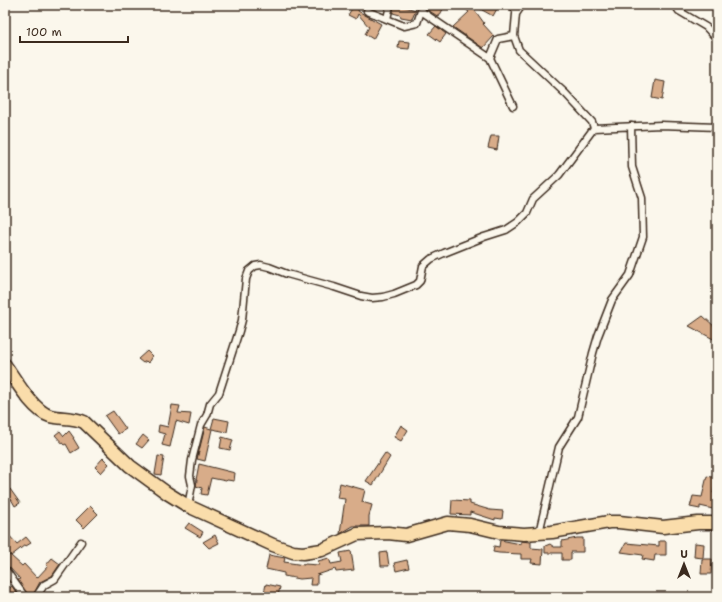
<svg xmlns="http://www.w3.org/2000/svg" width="722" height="602" font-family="'Shantell Sans',sans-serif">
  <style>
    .building { fill: #d8ac89; stroke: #3b2a1e }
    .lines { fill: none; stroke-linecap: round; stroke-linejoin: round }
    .street-casing { stroke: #3b2a1e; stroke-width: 9 }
    .highway-casing { stroke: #3b2a1e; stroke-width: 15 }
    .street { stroke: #fbf7ec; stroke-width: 6 }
    .highway { stroke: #faddab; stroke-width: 12 }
  </style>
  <rect width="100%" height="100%" fill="#fbf7ec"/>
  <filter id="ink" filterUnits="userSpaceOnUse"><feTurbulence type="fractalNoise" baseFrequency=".025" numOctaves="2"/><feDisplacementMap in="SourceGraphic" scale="8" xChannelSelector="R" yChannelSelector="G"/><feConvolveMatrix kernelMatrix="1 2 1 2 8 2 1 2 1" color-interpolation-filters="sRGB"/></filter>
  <g filter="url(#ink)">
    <!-- building -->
    <path class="building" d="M394 5H398L416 10 412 19 401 17 400 15 393 13Z
      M427 5H441L444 7 439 17 426 9Z
      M460 5H471L484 23 483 24 494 36 483 48 453 27 469 12Z
      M473 5H499L493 16Z
      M353 7 359 8 358 11 381 24 373 39 365 34 369 27 358 14 356 19 348 15Z
      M436 26 446 34 440 42 429 34Z
      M399 41 410 42 409 49 398 48Z
      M655 80 665 82 662 100 652 98Z
      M491 136H499L497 150 488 148Z
      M703 316 715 327 717 341 689 326Z
      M147 351 152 356 148 363 146 361 143 363 138 359Z
      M172 405 180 406 178 413 191 414 189 425 176 421 170 447 162 445 165 434 158 432 159 425 168 427Z
      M113 411 126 429 118 434 105 416Z
      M214 418 229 421 227 432 212 429 205 461 197 459 205 427 211 429Z
      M401 425 408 430 401 441 394 437Z
      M60 431 64 436 69 431 74 438H73L79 448 71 453 66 444 64 445 55 435Z
      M143 435 149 440 142 448 136 444Z
      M222 437 233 440 230 450 220 448Z
      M385 453 390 457 373 485 366 481Z
      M158 456 164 457 161 475 155 474Z
      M103 458 109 464 101 473 95 467Z
      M199 464 235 473 234 481 227 480 226 481 211 478 207 495 201 494 202 488 196 486 197 480H196Z
      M707 476 717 478 713 493 717 494V510L700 506V509L690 507 693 496 702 497Z
      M340 483 365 490 362 502 372 505 369 516V526H353L340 534 345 499 337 498Z
      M10 489 20 503 15 506 11 499 5 503V493Z
      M452 500 470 501V504L490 510 503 511 502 519 495 518V520L470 512V515L451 514Z
      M90 506 98 514 84 528 76 520Z
      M189 523 203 532 200 537 185 528Z
      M5 531 17 544 26 537 31 543 26 546 25 545 11 556 5 549Z
      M215 535 219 543 209 548 203 542Z
      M577 538H583V552H571V560H562V553H545V546L550 544 554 547H562V541Z
      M500 540 521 544V541L531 542V548L543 549 542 564 531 563 532 559H521V554L499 553 493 552 494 546 499 547Z
      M659 541H666V555H655L654 561 642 559 643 555 621 552 626 543 659 546Z
      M695 543 704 544 703 558 694 557Z
      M351 551 354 570 336 572 335 569 317 575V585H310L311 578 300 579 284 576V573L266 569 269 555 285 558 284 562 304 565V564L319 565 318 561 329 558 331 564 342 562 340 553Z
      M387 552 389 566H381L380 553Z
      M10 555 22 566 24 564 37 578 48 566 46 565 52 558 60 564 52 576 40 582 32 597H29L18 580 20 579 8 566 5 565V559Z
      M702 559H712L711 574H701Z
      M407 560 409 568 396 571 394 563Z
      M266 584 280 587 278 596 264 593Z
      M12 586 19 597H5V592Z"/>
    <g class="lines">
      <defs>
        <path id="street" d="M512 5 517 12
          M522 5 516 14 514 36 519 50 566 94 592 122 594 128
          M675 5 679 11 706 27 717 39
          M367 11 404 26 417 23 423 5
          M421 11 490 58 513 106
          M387 19 390 5
          M490 58 498 39 514 36
          M594 128 661 125 717 127
          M188 506 192 485 190 476 192 460 201 425 207 415 210 404 219 393 239 331 242 320 246 279 249 271 255 266 261 265 269 267 287 274 334 287 361 296 372 298 383 297 394 294 416 285 420 281 423 266 431 259 444 253 484 237 506 230 518 222 527 213 533 199 559 175 594 128
          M539 533 559 447 578 417 593 353 598 336 612 300 630 275 643 237 642 198 632 167 631 126
          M5 569 25 597
          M36 597 44 585 55 579 81 542"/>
        <path id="highway" d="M5 365C15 379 33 411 50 416 61 419 73 417 84 422L130 466 167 493 188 506 273 545 293 552 303 553 322 550 357 534 388 533 406 535 448 523 470 525 499 532 524 534 552 532 609 522H619L663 527 698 523H717"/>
      </defs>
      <!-- street casing -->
      <use href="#street" class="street-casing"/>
      <!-- highway casing -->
      <use href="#highway" class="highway-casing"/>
      <!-- street -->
      <use href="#street" class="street"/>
      <!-- highway -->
      <use href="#highway" class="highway"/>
    </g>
  </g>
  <!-- margin -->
  <rect width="722" height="602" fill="none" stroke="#fbf7ec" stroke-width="20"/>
  <rect x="10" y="10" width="702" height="582" fill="none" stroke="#3b2a1e" stroke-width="1.5" filter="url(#ink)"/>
  <!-- north arrow -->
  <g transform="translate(684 564)" stroke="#fbf7ec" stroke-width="3" paint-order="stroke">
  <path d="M0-3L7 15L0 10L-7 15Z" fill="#3b2a1e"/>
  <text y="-6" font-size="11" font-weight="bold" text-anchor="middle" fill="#3b2a1e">U</text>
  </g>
  <!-- scale -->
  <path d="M20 36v6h108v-6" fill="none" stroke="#3b2a1e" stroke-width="2"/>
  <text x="26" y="36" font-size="12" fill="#3b2a1e" stroke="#fbf7ec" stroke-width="3" paint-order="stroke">100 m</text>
</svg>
